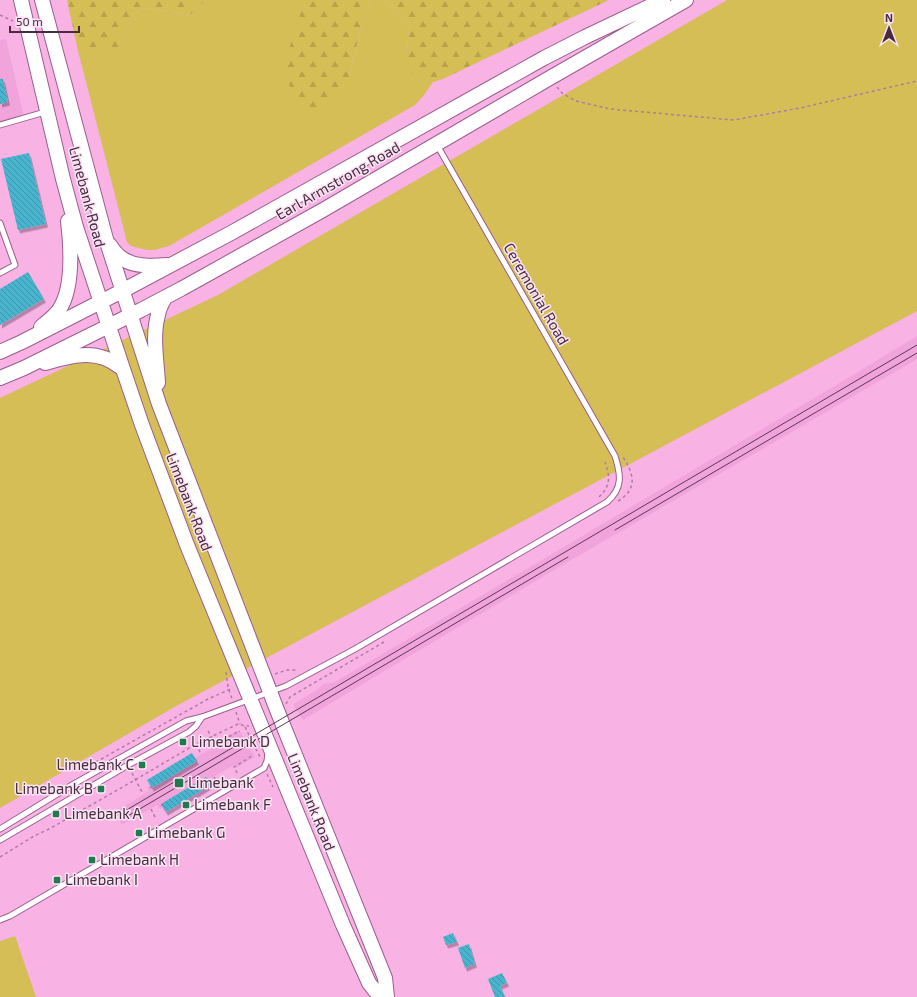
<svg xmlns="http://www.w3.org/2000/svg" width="917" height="997" font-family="'Exo 2',sans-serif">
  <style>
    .built { fill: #f0a4db }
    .green { fill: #d5be55 }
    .forest { fill: url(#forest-firs) }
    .building { fill: url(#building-back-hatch); filter: url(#shadow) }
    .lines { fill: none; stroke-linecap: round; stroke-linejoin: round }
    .lane-casing { stroke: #9c5d8c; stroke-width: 7 }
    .secondary-casing { stroke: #9c5d8c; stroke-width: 16 }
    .path { stroke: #b07ca2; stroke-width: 1.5; stroke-dasharray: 3 3; stroke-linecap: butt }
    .lane { stroke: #fff; stroke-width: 5 }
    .secondary { stroke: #fff; stroke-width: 14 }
    .tram { stroke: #5a3a51; stroke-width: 1 }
    .poi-dot { fill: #217a4e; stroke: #fbe5f4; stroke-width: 1.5 }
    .labels { text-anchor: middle; stroke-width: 3; stroke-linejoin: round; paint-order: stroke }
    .street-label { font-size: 15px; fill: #472c40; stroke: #fbe5f4 }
    .poi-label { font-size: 15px; fill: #472c40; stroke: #fbe5f4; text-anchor: start }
  </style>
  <defs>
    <pattern id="forest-firs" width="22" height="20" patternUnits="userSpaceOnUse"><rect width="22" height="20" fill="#d5be55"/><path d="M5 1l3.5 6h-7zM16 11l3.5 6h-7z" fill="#b8a34b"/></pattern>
    <pattern id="building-back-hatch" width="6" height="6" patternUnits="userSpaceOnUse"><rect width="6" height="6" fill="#4ab4ce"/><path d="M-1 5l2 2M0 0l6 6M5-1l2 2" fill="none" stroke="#3f93a9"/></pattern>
    <filter id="shadow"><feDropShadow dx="2" dy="3.5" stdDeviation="0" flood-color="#0004"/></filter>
  </defs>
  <rect width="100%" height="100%" fill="#f8b2e4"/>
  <!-- built -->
  <path class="built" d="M6 39 24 117 0 125V40Z
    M917 336V359L549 573 346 694 303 720 294 706V704L317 690 323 684 335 682 542 560 853 375Z
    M239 730 255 757 236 768 234 765 208 780 211 785 165 812 162 808 160 809 157 805 122 825 115 812 149 791 147 787 150 785 147 780 192 753 195 758 221 743 220 740Z"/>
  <!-- green -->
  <path class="green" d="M206 0H303L304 3 349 76 362 24 372 0H385L410 24 406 52 422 82H433L424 95 415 105 169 246 155 250H147L131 246 127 242 77 47H118L134 14 145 8 190 15Z
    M727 0H917V311L178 705 0 808V398L218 295Z
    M15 936 36 997H0V941Z"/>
  <!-- forest -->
  <path class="forest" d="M67 0H206L190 15 145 8 134 14 118 47H77Z
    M303 0H372L362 24 349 76 342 98 314 110 303 101 288 84 285 61 304 3Z
    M385 0H609L443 79 433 82H422L408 68 406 52 410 24Z"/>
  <!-- building -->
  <path class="building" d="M0 79H3L8 102 0 104Z
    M29 153 46 224 18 230 1 159Z
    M28 272 44 299 0 325V289Z
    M192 753 197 761 152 788 147 780Z
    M206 777 211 785 166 812 161 804Z
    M453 933 457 942 446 945 443 937Z
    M469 944 475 964 465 968 458 948Z
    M502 973 507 983 500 986 505 997H495L488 979Z"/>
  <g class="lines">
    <defs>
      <path id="lane" d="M0 125 45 112
        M0 223 15 265 0 273
        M0 829 72 785 186 721 202 717 286 686 355 649 607 502C623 488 621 475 615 456L437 145
        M0 840 128 765 189 732 196 726 202 717
        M0 920 10 916 264 768 267 761 268 753"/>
      <path id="secondary" d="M21 0 63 179 76 227 123 369 142 425 187 545 343 925 369 983 380 997
        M42 0 106 239 159 404 277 710 385 978 387 997
        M110 245C113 250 117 255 123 259 135 267 153 266 167 265
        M41 327C48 321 54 317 59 310 74 288 71 247 68 221
        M0 352 22 342 122 291 231 233 544 58 585 37 663 0
        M45 363C64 358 85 351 104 358 111 360 117 365 123 369
        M0 378 24 368 141 310 181 289 323 210 548 79 686 0
        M158 383C157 362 152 336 158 315 159 309 162 303 165 298"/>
    </defs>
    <!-- lane casing -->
    <use href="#lane" class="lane-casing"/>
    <!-- secondary casing -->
    <use href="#secondary" class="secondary-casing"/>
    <!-- path -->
    <path class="path" d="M0 15 13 21
      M557 87 562 93 576 101 610 109 734 120 800 108 917 81
      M599 497C611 486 610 476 605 462
      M618 501C638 489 634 474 623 457
      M226 672 228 687 232 699
      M275 674 287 670H298
      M286 704 290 697 384 642
      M236 712 240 724
      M245 727 260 757
      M208 731 216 744 239 731V732
      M193 739 201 754
      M80 771 208 699 233 688
      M132 773 143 794
      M237 773 234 767 252 756V755
      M267 774 273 787
      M214 777 218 784
      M150 788 155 785
      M161 806 165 803
      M151 809 156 819
      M0 857 34 836 49 829 135 780 196 744 238 724H240L244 726H249"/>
    <!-- lane -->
    <use href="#lane" class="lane"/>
    <!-- secondary -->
    <use href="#secondary" class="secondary"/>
    <!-- tram -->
    <path class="tram" d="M615 530 917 353
      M118 815 917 345
      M121 820 568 557"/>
  </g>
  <!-- markers -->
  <g class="poi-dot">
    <rect x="179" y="738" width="8" height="8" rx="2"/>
    <rect x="138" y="761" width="8" height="8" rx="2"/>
    <rect x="174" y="778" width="10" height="10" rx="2"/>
    <rect x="97" y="785" width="8" height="8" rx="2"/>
    <rect x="182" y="801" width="8" height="8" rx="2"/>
    <rect x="52" y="810" width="8" height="8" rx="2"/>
    <rect x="135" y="829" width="8" height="8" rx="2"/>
    <rect x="88" y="856" width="8" height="8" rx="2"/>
    <rect x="53" y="876" width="8" height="8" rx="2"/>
  </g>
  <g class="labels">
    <!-- street labels -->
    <g class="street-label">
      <text transform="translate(338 181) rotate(-30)" y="5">Earl Armstrong Road</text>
      <text transform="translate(87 197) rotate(75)" y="5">Limebank Road</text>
      <text transform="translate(536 294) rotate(60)" y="5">Ceremonial Road</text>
      <text transform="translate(189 502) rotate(69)" y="5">Limebank Road</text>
      <text transform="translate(311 802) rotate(68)" y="5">Limebank Road</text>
    </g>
    <!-- poi labels -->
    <g class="poi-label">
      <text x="191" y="747">Limebank D</text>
      <text x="134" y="770" text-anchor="end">Limebank C</text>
      <text x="188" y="788">Limebank</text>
      <text x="93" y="794" text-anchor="end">Limebank B</text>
      <text x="194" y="810">Limebank F</text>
      <text x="64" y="819">Limebank A</text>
      <text x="147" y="838">Limebank G</text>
      <text x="100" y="865">Limebank H</text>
      <text x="65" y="885">Limebank I</text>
    </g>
  </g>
  <!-- north arrow -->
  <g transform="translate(889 28)" stroke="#fbe5f4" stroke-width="3" paint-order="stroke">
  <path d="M0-3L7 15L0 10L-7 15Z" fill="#472c40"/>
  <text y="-6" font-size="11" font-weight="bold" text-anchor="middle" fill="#472c40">N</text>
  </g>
  <!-- scale -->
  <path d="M10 26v6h69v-6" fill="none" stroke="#472c40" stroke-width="2"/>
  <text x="16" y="26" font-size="12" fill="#472c40" stroke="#fbe5f4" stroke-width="3" paint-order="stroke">50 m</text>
</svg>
